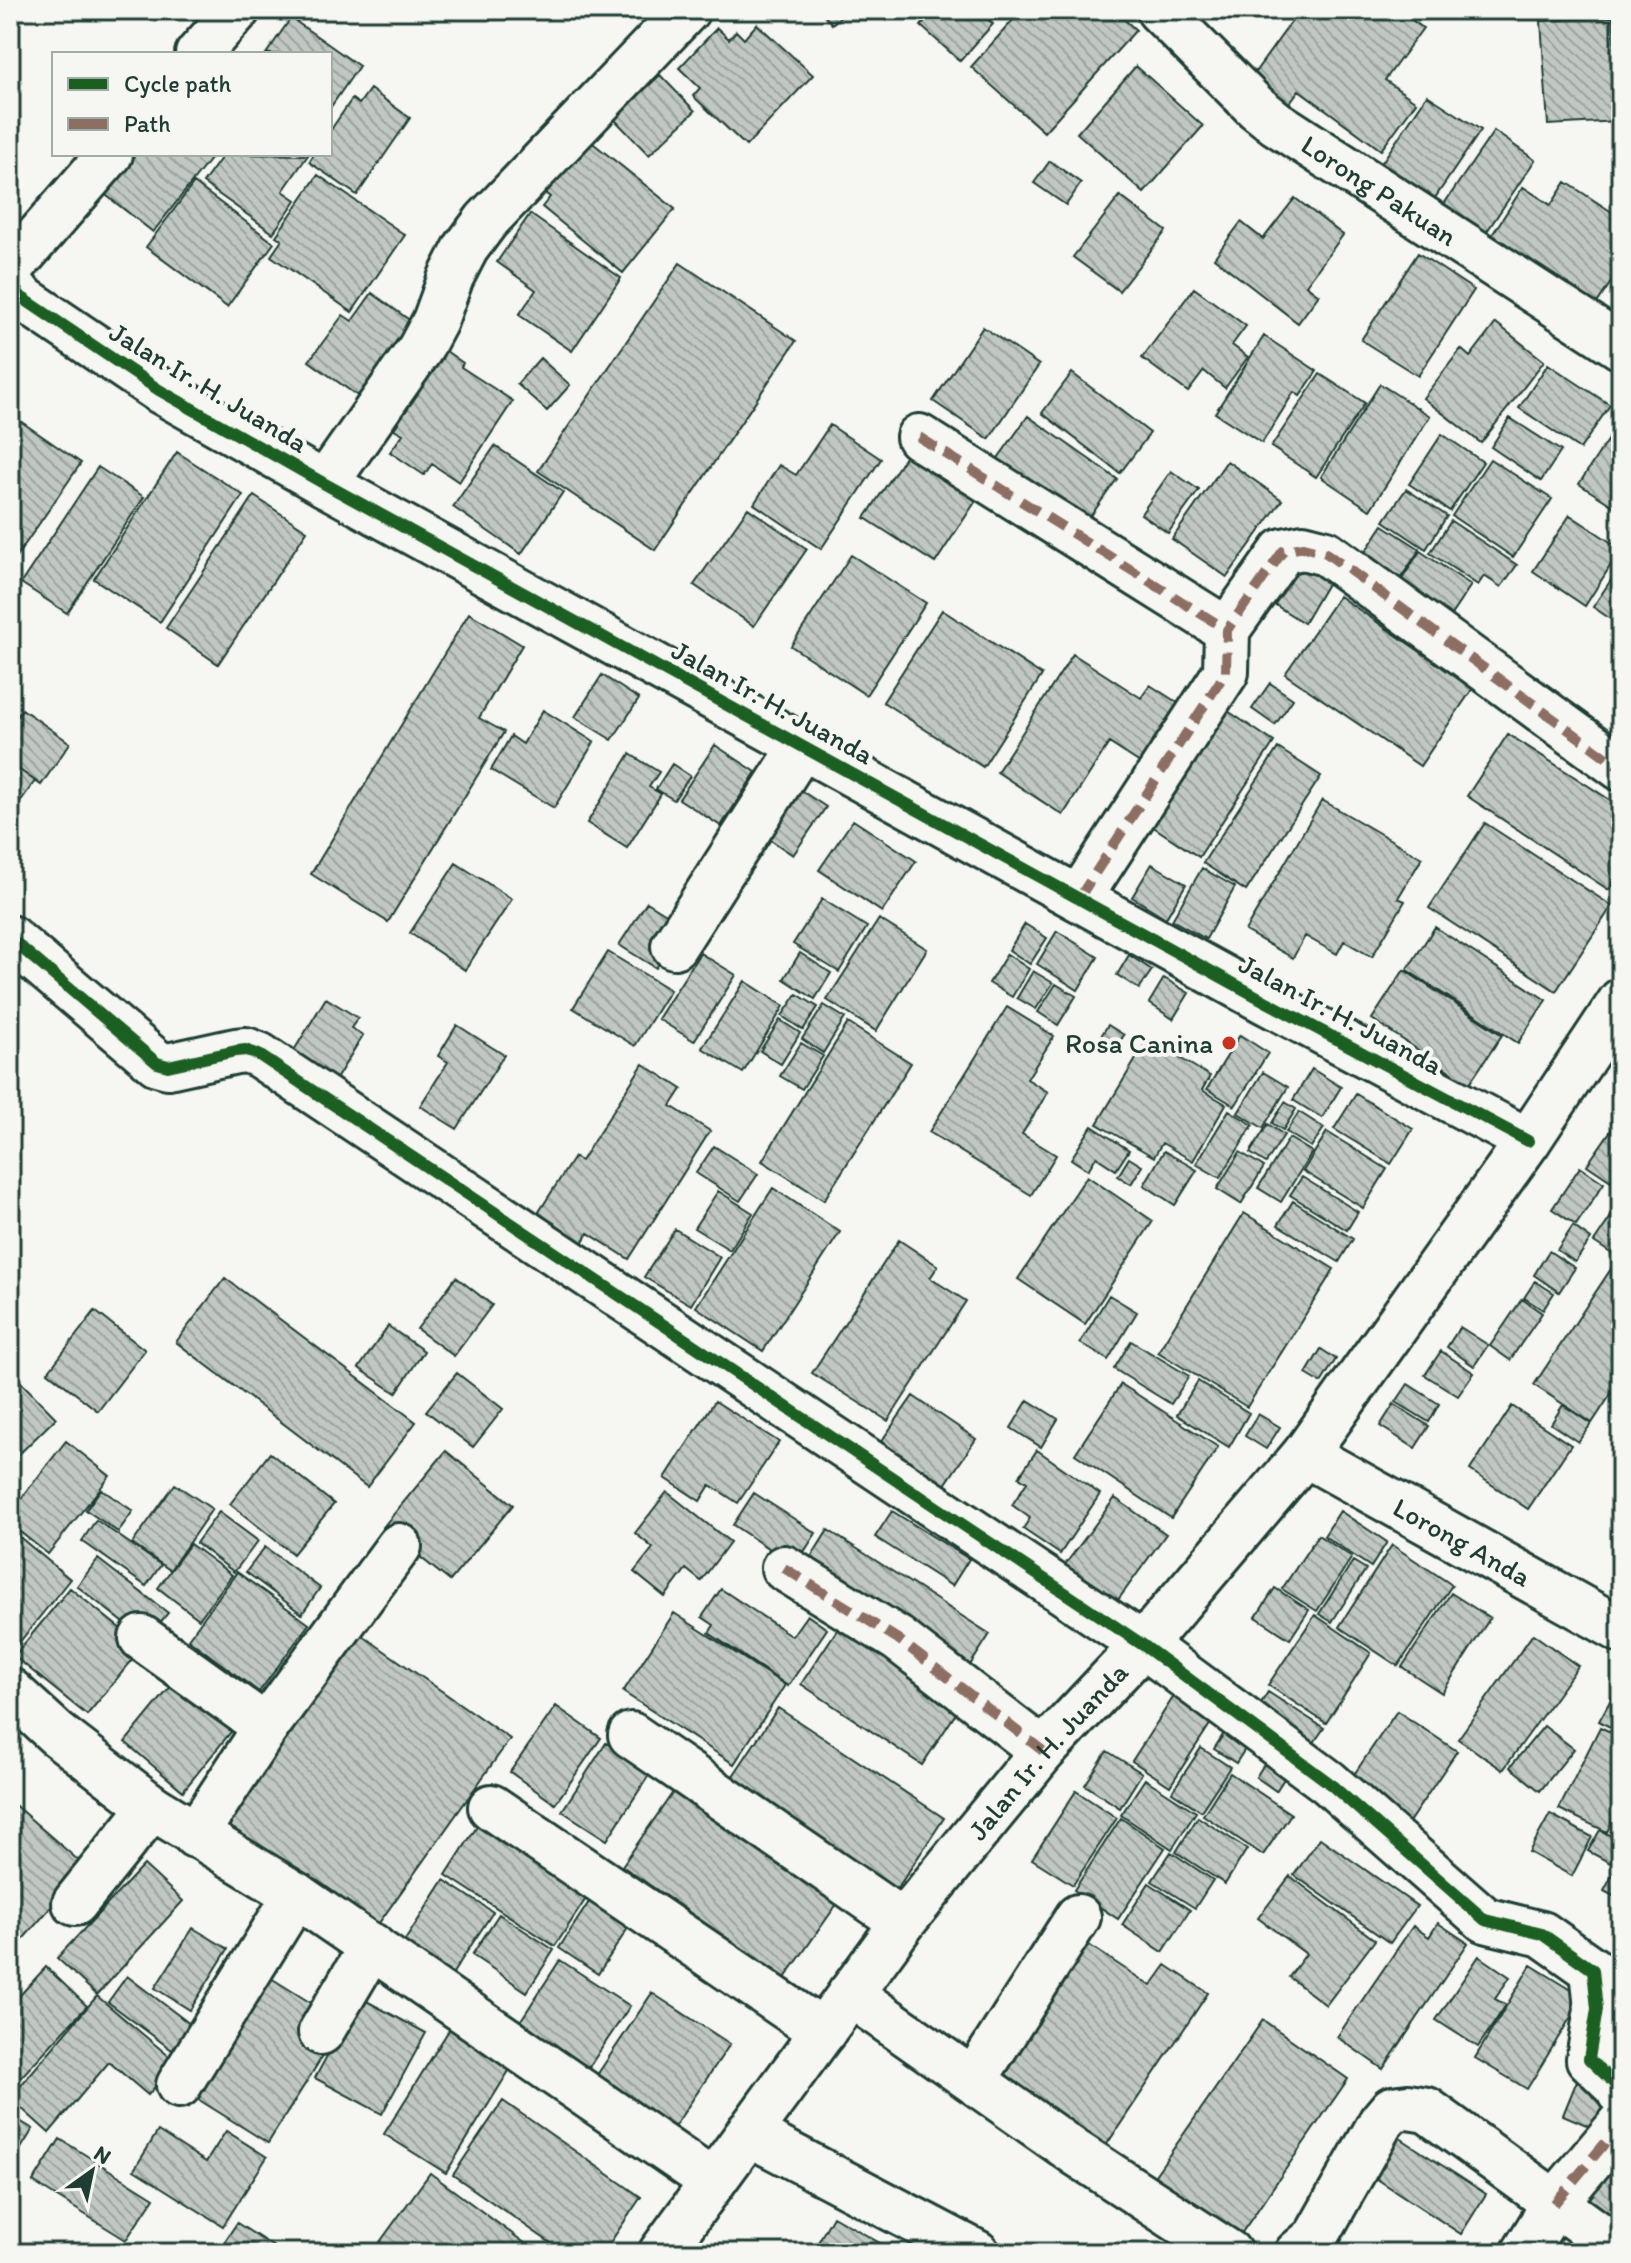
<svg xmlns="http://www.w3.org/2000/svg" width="1631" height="2263" font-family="Itim,sans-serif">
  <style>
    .building { fill: url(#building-back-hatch); stroke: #1f3d34; stroke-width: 2 }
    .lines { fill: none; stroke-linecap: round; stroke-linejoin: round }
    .minor-casing { stroke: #1f3d34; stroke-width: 50 }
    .major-casing { stroke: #1f3d34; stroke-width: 50 }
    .minor { stroke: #f6f6f2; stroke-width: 44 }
    .major { stroke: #f6f6f2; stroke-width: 44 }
    .quiet { stroke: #8d6e63; stroke-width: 10; stroke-dasharray: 20 10; stroke-linecap: butt }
    .cycleway-casing { stroke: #f6f6f2; stroke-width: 17 }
    .cycleway { stroke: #1b5e20; stroke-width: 12 }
    .poi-dot { fill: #c8321e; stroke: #f6f6f2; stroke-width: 3 }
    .labels { text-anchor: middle; stroke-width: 8; stroke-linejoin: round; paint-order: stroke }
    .street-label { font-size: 28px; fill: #1f3d34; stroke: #f6f6f2 }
    .poi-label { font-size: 28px; fill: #1f3d34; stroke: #f6f6f2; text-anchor: end }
  </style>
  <defs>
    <pattern id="building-back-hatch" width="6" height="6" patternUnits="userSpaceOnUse" patternTransform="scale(2)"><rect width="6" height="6" fill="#c1c8c3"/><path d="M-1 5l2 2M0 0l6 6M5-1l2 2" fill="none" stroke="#9ca49f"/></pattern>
  </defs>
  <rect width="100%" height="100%" fill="#f6f6f2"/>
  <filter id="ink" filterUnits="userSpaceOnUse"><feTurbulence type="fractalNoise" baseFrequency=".0125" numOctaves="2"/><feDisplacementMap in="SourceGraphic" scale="16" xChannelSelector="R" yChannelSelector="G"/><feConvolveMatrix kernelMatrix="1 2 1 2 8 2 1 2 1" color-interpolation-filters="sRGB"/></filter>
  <g filter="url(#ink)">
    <!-- building -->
    <path class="building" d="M819 10H848L832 24Z
      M935 10H978L993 24 960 61 921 26Z
      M1022 10H1114L1136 30 1044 132 971 67Z
      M1300 10H1398L1423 28 1385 80 1416 102 1381 150 1299 90 1285 109 1248 82Z
      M1500 10H1594L1593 16 1500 14Z
      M1613 17 1619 121 1548 125 1541 21Z
      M291 18 359 66 330 108V54H266Z
      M757 24 813 75 746 146 693 96 700 88 679 68 717 28 729 39 736 31 744 39Z
      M1136 66 1203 126 1144 193 1077 133Z
      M660 75 695 111 649 155 614 119Z
      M370 89 410 118 357 195 309 162 314 154H330V131L352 99 359 104Z
      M1427 95 1481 130 1424 214 1371 179Z
      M1494 131 1535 160 1475 249 1433 220Z
      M589 140 675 209 623 273 542 207 550 197 533 184Z
      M124 154H214L153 232 97 188Z
      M224 154 308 155 283 191 296 200 273 233 203 183Z
      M1050 161 1081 183 1066 205 1034 183Z
      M318 175 405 235 352 312 271 256 282 240 276 236Z
      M1566 182 1621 218V267L1590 314 1485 246 1523 187 1551 205Z
      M194 183 274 243 227 307 146 247Z
      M1120 196 1166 231 1119 291 1073 257Z
      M1295 198 1343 235 1306 285 1319 295 1298 323 1214 258 1241 222 1263 239Z
      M530 214 621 278 572 351 519 315 536 290 497 262Z
      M1418 253 1474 290 1418 376 1361 340Z
      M680 263 796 341 655 550 538 471Z
      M1194 288 1246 326 1232 345 1248 357 1225 388 1204 371 1188 392 1142 358Z
      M372 293 419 327 366 402 309 361 343 315 352 321Z
      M1621 296V323L1609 316Z
      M1496 323 1544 361 1481 443 1423 398 1461 349 1470 357Z
      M983 327 1039 365 989 439 933 401Z
      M1264 336 1317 371 1300 396 1294 392 1262 443 1215 413Z
      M446 351 463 363 461 367 513 401 459 482 432 464 424 475 390 452 403 434 394 429Z
      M540 358 570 385 547 411 517 384Z
      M1548 364 1610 405 1580 449 1519 408Z
      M1072 373 1150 433 1120 473 1042 413Z
      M1320 374 1365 403 1316 477 1271 447Z
      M1380 384 1430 416 1370 510 1321 477Z
      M10 414 81 463 10 566Z
      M1028 416 1117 479 1085 524 996 461Z
      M1510 418 1561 451 1541 481 1491 447Z
      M1621 419V511L1579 484Z
      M830 425 881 459 821 549 754 504 779 465 796 475Z
      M1442 434 1483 462 1450 511 1409 484Z
      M913 445 983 490 935 563 865 518Z
      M495 446 563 492 521 554 453 507Z
      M177 452 243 495 160 622 94 579Z
      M1490 459 1552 499 1513 557 1452 516Z
      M1227 461 1282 500 1227 577 1172 539Z
      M98 467 144 497 67 613 21 583Z
      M1171 471 1199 490 1168 533 1141 514Z
      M1406 489 1447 516 1426 549 1384 521Z
      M254 496 307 531 218 664 166 628Z
      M748 508 807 549 754 626 694 585Z
      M1570 515 1621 549 1585 606 1533 571Z
      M1451 521 1517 565 1501 587 1484 576 1478 585 1430 553Z
      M1383 525 1420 549 1394 588 1357 564Z
      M1420 551 1471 585 1447 621 1397 587Z
      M851 555 926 603 866 695 791 646Z
      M1294 561 1328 582 1304 623 1269 601Z
      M1621 565V626L1593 607Z
      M1339 596 1473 688 1420 766 1285 674Z
      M942 610 1042 675 983 767 883 702Z
      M469 613 522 645 479 718 504 732 388 922 311 874Z
      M1073 654 1141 698 1150 685 1192 712 1154 772 1109 743 1063 815 997 772Z
      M602 675 639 699 612 740 575 717Z
      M1270 683 1293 699 1275 725 1252 709Z
      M1216 703 1274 742 1199 857 1140 818Z
      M22 709 70 743 41 785 10 763V727Z
      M543 710 594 742 554 808 491 770 511 736 523 744Z
      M1508 734 1621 807V870L1609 890 1467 796Z
      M715 745 756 772 721 826 679 799Z
      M1278 748 1321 776 1246 891 1203 863Z
      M630 754 659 772 649 787 661 794 627 848 587 823Z
      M10 763 35 781 10 816Z
      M672 764 690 776 674 800 656 789Z
      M785 780 826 807 793 855 753 828Z
      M1322 800 1422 858 1398 898 1405 901 1372 957 1344 941 1337 954 1305 936 1293 958 1245 931Z
      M853 820 916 861 882 912 819 870Z
      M1485 823 1612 906 1556 991 1429 908Z
      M456 863 512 899 465 970 410 933Z
      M1152 864 1186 884 1166 918 1132 897Z
      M1202 868 1235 887 1206 939 1172 920Z
      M822 899 867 927 839 972 793 944Z
      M647 902 684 925 656 968 619 945Z
      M879 919 927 949 876 1031 827 1000Z
      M1025 924 1047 938 1030 964 1009 950Z
      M1435 927 1546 1000 1518 1043 1407 970Z
      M1057 931 1098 957 1078 990 1037 964Z
      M608 952 670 990 635 1046 573 1008Z
      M700 953 736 975 694 1041 658 1019Z
      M800 953 831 973 815 999 784 979Z
      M1007 954 1029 969 1012 997 989 983Z
      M1129 955 1152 970 1139 989 1117 975Z
      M1404 970 1502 1035 1469 1084 1372 1019Z
      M1033 971 1053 983 1036 1009 1017 998Z
      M1164 978 1189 993 1173 1019 1149 1003Z
      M745 981 784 1006 743 1073 702 1048Z
      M1056 984 1076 996 1058 1025 1038 1012Z
      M797 994 818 1007 803 1030 782 1016Z
      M326 998 358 1018 351 1028 363 1035 333 1084 290 1057Z
      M824 1005 845 1018 823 1053 802 1039Z
      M1007 1007 1054 1036 1027 1079 1048 1092 1022 1134 1056 1155 1031 1195 929 1132Z
      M780 1020 800 1033 781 1064 760 1051Z
      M848 1023 911 1063 824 1200 762 1161Z
      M457 1025 504 1055 457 1129 420 1106 448 1062 438 1056Z
      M1108 1025 1124 1035 1113 1052 1097 1042Z
      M1240 1035 1268 1053 1235 1106 1207 1089Z
      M1148 1039 1210 1076 1202 1090 1226 1104 1193 1161 1162 1143 1154 1157 1097 1124Z
      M801 1043 823 1056 802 1089 780 1076Z
      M643 1064 682 1089 671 1106 710 1131 629 1259 588 1233 573 1258 528 1229 574 1157 581 1161Z
      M1312 1069 1341 1087 1322 1118 1293 1100Z
      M1263 1072 1288 1087 1263 1128 1238 1113Z
      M1356 1094 1413 1129 1391 1164 1334 1129Z
      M1285 1102 1296 1109 1283 1130 1272 1123Z
      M1229 1110 1253 1125 1220 1178 1196 1164Z
      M1299 1112 1324 1128 1311 1147 1286 1132Z
      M1268 1124 1284 1135 1266 1163 1250 1153Z
      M1092 1126 1129 1150 1116 1170 1096 1157 1088 1170 1071 1159Z
      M1614 1126 1621 1131V1166L1611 1181 1587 1165Z
      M1327 1132 1387 1169 1363 1208 1303 1171Z
      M1289 1138 1312 1152 1281 1202 1258 1188Z
      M714 1146 758 1174 740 1201 696 1173Z
      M1164 1151 1197 1170 1175 1205 1144 1185Z
      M1240 1152 1264 1167 1241 1204 1217 1189Z
      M1129 1158 1142 1166 1131 1184 1118 1176Z
      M1580 1167 1604 1183 1576 1225 1552 1209Z
      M1087 1176 1153 1221 1085 1324 1018 1279Z
      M1302 1177 1358 1212 1347 1230 1290 1195Z
      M773 1188 840 1232 763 1351 696 1307Z
      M718 1191 753 1213 730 1250 694 1228Z
      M1293 1201 1353 1239 1339 1262 1278 1225Z
      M1621 1202V1260L1594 1242Z
      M1244 1213 1334 1269 1247 1407 1158 1352Z
      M1573 1226 1591 1239 1575 1262 1557 1250Z
      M675 1229 720 1257 691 1305 644 1277Z
      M899 1240 938 1266 930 1278 966 1301 888 1421 812 1373Z
      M1549 1251 1575 1268 1559 1292 1534 1275Z
      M1615 1263 1621 1267V1379L1592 1423 1534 1385Z
      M456 1277 492 1305 454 1356 417 1329Z
      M225 1278 416 1422 367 1487 176 1342Z
      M1535 1281 1554 1293 1543 1310 1524 1298Z
      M1109 1295 1137 1312 1108 1360 1080 1343Z
      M1522 1299 1542 1313 1510 1360 1490 1346Z
      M95 1311 145 1350 98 1411 48 1372Z
      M388 1326 424 1351 396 1393 359 1368Z
      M1460 1327 1488 1345 1474 1366 1447 1347Z
      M1131 1341 1189 1376 1171 1404 1114 1369Z
      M1321 1349 1336 1359 1321 1383 1306 1374Z
      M1441 1351 1474 1373 1458 1396 1425 1375Z
      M10 1371 56 1418 10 1463Z
      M457 1373 503 1409 473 1447 426 1411Z
      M1198 1381 1249 1413 1229 1447 1177 1415Z
      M1121 1384 1218 1447 1171 1518 1075 1454Z
      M1408 1384 1439 1404 1429 1422 1396 1402Z
      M913 1396 976 1439 940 1492 876 1449Z
      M1028 1400 1058 1419 1041 1447 1011 1428Z
      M715 1401 779 1442 738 1503 710 1485 700 1501 665 1478Z
      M1394 1404 1429 1426 1415 1448 1380 1426Z
      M1563 1405 1591 1424 1578 1442 1551 1424Z
      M1512 1406 1571 1445 1528 1509 1470 1470Z
      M1258 1414 1280 1427 1266 1449 1245 1436Z
      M66 1441 110 1476 48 1554 10 1524V1513Z
      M1037 1450 1100 1494 1060 1554 1023 1529 1030 1518 1012 1505 1027 1482 1019 1477Z
      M446 1451 513 1505 450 1581 383 1527Z
      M270 1453 334 1504 293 1554 230 1504Z
      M175 1484 212 1509 170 1570 132 1544Z
      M101 1489 133 1511 118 1532 86 1510Z
      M667 1492 730 1542 701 1581 686 1569 665 1597 634 1572 653 1548 635 1533Z
      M754 1493 816 1533 795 1566 733 1525Z
      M1115 1498 1166 1534 1115 1604 1064 1566Z
      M892 1511 969 1559 952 1586 875 1537Z
      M1340 1511 1387 1542 1371 1567 1324 1536Z
      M219 1512 258 1541 234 1572 196 1543Z
      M96 1520 161 1565 146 1586 82 1541Z
      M828 1530 990 1634 970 1665 808 1562Z
      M16 1534 70 1579 14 1649 10 1646V1541Z
      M1318 1535 1352 1557 1317 1611 1282 1589Z
      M190 1544 232 1575 199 1619 158 1588Z
      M1392 1545 1452 1585 1398 1666 1339 1627Z
      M265 1547 320 1588 302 1614 246 1572Z
      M98 1559 168 1613 146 1640 77 1586Z
      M1353 1561 1366 1569 1332 1622 1319 1614Z
      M237 1572 309 1624 259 1692 188 1639Z
      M70 1588 143 1647 87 1715 14 1656Z
      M1275 1588 1309 1610 1290 1639 1256 1617Z
      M721 1589 792 1636 807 1615 827 1629 788 1686 709 1633 714 1625 702 1617Z
      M1451 1593 1490 1618 1442 1693 1402 1667Z
      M674 1613 785 1685 734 1764 623 1692Z
      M1315 1615 1371 1653 1326 1723 1268 1685Z
      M841 1624 962 1704 922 1765 801 1684Z
      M356 1631 510 1739 369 1937 217 1828Z
      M1533 1634 1578 1666 1503 1770 1458 1739Z
      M177 1679 235 1727 183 1791 125 1742Z
      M1621 1681V1733L1599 1721Z
      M1178 1690 1216 1715 1170 1786 1132 1761Z
      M1268 1692 1324 1728 1311 1747 1256 1711Z
      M556 1706 601 1738 555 1804 510 1772Z
      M778 1708 944 1818 889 1901 723 1791Z
      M1397 1711 1457 1751 1409 1822 1349 1782Z
      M1230 1724 1252 1738 1236 1763 1214 1749Z
      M1544 1726 1574 1749 1540 1791 1510 1767Z
      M1600 1727 1621 1737V1804L1607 1832 1559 1809Z
      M606 1743 651 1772 607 1840 562 1811Z
      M1201 1748 1230 1767 1201 1811 1172 1792Z
      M1107 1751 1142 1773 1120 1808 1085 1785Z
      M1266 1761 1287 1774 1276 1791 1256 1777Z
      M1230 1773 1291 1814 1263 1855 1203 1815Z
      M1145 1779 1196 1812 1172 1849 1121 1815Z
      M676 1788 839 1901 785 1978 622 1866Z
      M1076 1791 1117 1818 1073 1885 1032 1859Z
      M10 1801 86 1867 10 1954Z
      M1550 1814 1592 1837 1572 1876 1529 1852Z
      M1198 1817 1247 1849 1225 1884 1176 1852Z
      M1121 1818 1165 1848 1118 1919 1074 1890Z
      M478 1825 587 1897 555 1946 446 1875Z
      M1600 1830 1621 1841V1851L1614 1865 1588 1851Z
      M1320 1838 1417 1906 1390 1943 1294 1875Z
      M1171 1852 1213 1880 1195 1908 1152 1881Z
      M144 1865 183 1901 97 1995 57 1958Z
      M1615 1870 1621 1873V1900L1604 1891Z
      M1290 1876 1375 1940 1326 2005 1289 1977 1306 1954 1258 1918Z
      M444 1880 493 1912 451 1976 402 1945Z
      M1149 1883 1190 1910 1163 1952 1122 1925Z
      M591 1899 630 1925 598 1974 559 1948Z
      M499 1914 554 1950 527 1992 472 1955Z
      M1438 1923 1468 1943 1383 2069 1337 2037 1413 1926 1429 1937Z
      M1621 1927V1969L1604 1960Z
      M193 1928 228 1949 190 2010 155 1988Z
      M1077 1937 1151 1986 1166 1965 1208 1993 1101 2153 984 2075Z
      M1479 1956 1510 1977 1495 1999 1506 2005 1478 2047 1436 2020Z
      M560 1960 630 2006 583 2076 514 2031Z
      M1531 1965 1583 1997 1527 2089 1475 2058Z
      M46 1967 87 2006 10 2089V2006Z
      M255 1968 319 2008 327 2049 268 2143 180 2088Z
      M127 1976 199 2031 180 2056 108 2002Z
      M652 1993 730 2044 670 2133 593 2081Z
      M97 1996 176 2062 148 2095 109 2062 49 2133 10 2098Z
      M359 1997 426 2033 382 2114 315 2078Z
      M1621 2009V2053L1603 2043Z
      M1263 2020 1348 2079 1236 2241 1151 2181Z
      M454 2022 515 2061 446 2173 384 2134Z
      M1578 2078 1614 2092 1598 2130 1563 2115Z
      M503 2101 641 2197 603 2253H565L453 2175Z
      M10 2115 33 2129 10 2166Z
      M158 2131 206 2162 226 2131 267 2157 223 2226 134 2170Z
      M1621 2135V2219L1611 2234 1568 2206Z
      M1397 2136 1486 2194 1461 2234 1371 2175Z
      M60 2139 154 2198 126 2240 33 2182Z
      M430 2173 538 2253H372Z
      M833 2216 897 2253H812Z
      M237 2223 283 2253H217Z"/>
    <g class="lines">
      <defs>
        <g id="minor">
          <path id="s1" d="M1159 10 1256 107 1276 123 1621 347"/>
          <path d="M198 54 237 10"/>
          <path d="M10 269 110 154"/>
          <path d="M10 282 21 297 159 390 325 484 1265 1001 1528 1141"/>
          <path d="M919 437 1227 630"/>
          <path d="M325 484 420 349 435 321 451 277 466 248 486 221 687 10"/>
          <path d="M1079 898 1226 672 1227 630 1283 551 1303 547 1326 553 1621 768"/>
          <path d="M10 938 157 1063 168 1066 236 1051 246 1050 259 1055 1143 1645 1328 1782 1485 1920 1542 1934 1593 1970 1597 2009 1589 2059 1619 2088 1621 2093"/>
          <path d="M674 946 803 745"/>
          <path id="s2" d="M1305 1454 1621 1630"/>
          <path d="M784 1568 898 1639 1043 1751"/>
          <path d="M142 1638 266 1727 195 1835"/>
          <path d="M10 1691 57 1734 152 1807 296 1895 713 2182"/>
          <path d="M266 1727 399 1546"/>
          <path d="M631 1735 903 1922"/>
          <path d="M491 1807 823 2032"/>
          <path d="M75 1903 152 1807"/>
          <path d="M850 1994 1076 2153 1229 2253"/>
          <path d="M321 2032 372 1946"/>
          <path d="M974 2080 1078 1917"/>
          <path d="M179 2085 296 1895"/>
          <path d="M748 2133 977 2253"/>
          <path d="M1297 2253 1316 2237 1381 2122 1392 2109 1408 2107 1427 2110 1621 2251"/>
          <path d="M1524 2253 1554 2204 1621 2124"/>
        </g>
        <g id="major">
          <path id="s3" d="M661 2253 903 1922 1043 1751 1143 1645 1305 1454 1528 1141 1621 1001"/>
        </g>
      </defs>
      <!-- minor casing -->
      <use href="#minor" class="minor-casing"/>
      <!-- major casing -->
      <use href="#major" class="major-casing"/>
      <!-- minor -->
      <use href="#minor" class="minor"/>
      <!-- major -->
      <use href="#major" class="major"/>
      <!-- quiet -->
      <path class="quiet" d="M919 437 1227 630
        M1079 898 1226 672 1227 630 1283 551 1303 547 1326 553 1621 768
        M784 1568 898 1639 1043 1751
        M1554 2204 1621 2124"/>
      <defs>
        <path id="cycleway" d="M10 282 21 297 159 390 325 484 1265 1001 1528 1141
          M10 938 157 1063 168 1066 236 1051 246 1050 259 1055 1143 1645 1328 1782 1485 1920 1542 1934 1593 1970 1597 2009 1589 2059 1619 2088 1621 2093"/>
      </defs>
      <!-- cycleway casing -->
      <use href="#cycleway" class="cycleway-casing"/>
      <!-- cycleway -->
      <use href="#cycleway" class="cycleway"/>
    </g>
  </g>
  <!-- markers -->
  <circle class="poi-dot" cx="1229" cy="1043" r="8"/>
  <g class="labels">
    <!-- street labels -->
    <g class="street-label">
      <text dy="10" stroke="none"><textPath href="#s1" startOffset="286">Lorong Pakuan</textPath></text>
      <text transform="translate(209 387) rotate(31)" y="10">Jalan Ir. H. Juanda</text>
      <text transform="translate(773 702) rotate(29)" y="10">Jalan Ir. H. Juanda</text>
      <text transform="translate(1341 1014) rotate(28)" y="10">Jalan Ir. H. Juanda</text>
      <text dy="10" stroke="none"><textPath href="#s2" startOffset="180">Lorong Anda</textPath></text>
      <text dy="10" stroke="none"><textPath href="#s3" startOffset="634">Jalan Ir. H. Juanda</textPath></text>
    </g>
    <!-- poi labels -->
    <g class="poi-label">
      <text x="1213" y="1053">Rosa Canina</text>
    </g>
  </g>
  <!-- margin -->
  <rect width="1631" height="2263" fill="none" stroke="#f6f6f2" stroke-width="40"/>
  <rect x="20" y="20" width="1591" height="2223" fill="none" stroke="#1f3d34" stroke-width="3" filter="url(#ink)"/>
  <!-- legend -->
  <rect x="52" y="52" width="280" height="104" fill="#f6f6f2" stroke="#a0aca6" stroke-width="2"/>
  <rect x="68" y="78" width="40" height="12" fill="#1b5e20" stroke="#a0aca6" stroke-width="2"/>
  <text x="124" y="92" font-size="24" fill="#1f3d34">Cycle path</text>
  <rect x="68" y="118" width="40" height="12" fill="#8d6e63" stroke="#a0aca6" stroke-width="2"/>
  <text x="124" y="132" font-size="24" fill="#1f3d34">Path</text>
  <!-- north arrow -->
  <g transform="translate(92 2171) rotate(33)" stroke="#f6f6f2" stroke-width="6" paint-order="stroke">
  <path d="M0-6L14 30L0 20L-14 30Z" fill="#1f3d34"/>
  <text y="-12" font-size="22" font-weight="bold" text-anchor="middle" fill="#1f3d34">N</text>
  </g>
</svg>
